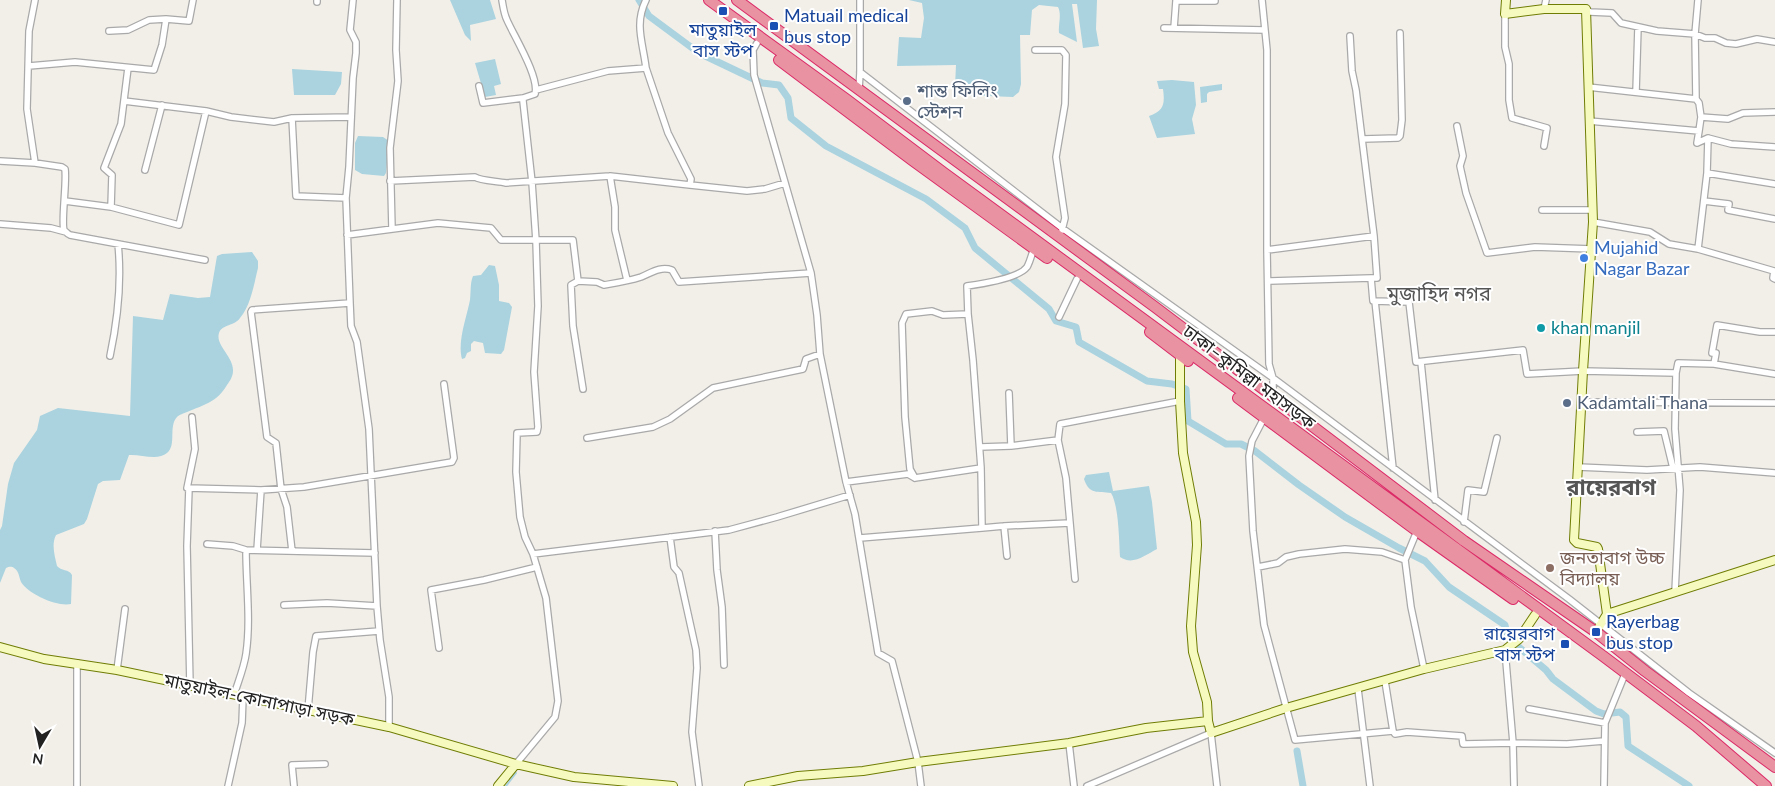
<svg xmlns="http://www.w3.org/2000/svg" width="1775" height="786" font-family="Lato,'Noto Sans Bengali',sans-serif">
  <style>
    .water { fill: #aad3df }
    .lines { fill: none; stroke-linecap: round; stroke-linejoin: round }
    .stream { stroke: #aad3df; stroke-width: 2 }
    .canal { stroke: #aad3df; stroke-width: 7 }
    .street-casing { stroke: #a9a9a9; stroke-width: 8 }
    .secondary-casing { stroke: #707d05; stroke-width: 10 }
    .highway-casing { stroke: #dc2a67; stroke-width: 12 }
    .street { stroke: #fff; stroke-width: 5.5 }
    .secondary { stroke: #f7fabf; stroke-width: 8 }
    .highway { stroke: #e892a2; stroke-width: 10 }
    .transit-dot { fill: #1a4fb4; stroke: #fff; stroke-width: 2 }
    .service-dot { fill: #5c6f8a; stroke: #fff; stroke-width: 2 }
    .shop-dot { fill: #3f7fe0; stroke: #fff; stroke-width: 2 }
    .culture-dot { fill: #0f9aa8; stroke: #fff; stroke-width: 2 }
    .education-dot { fill: #8d6e63; stroke: #fff; stroke-width: 2 }
    .labels { text-anchor: middle; stroke-width: 4; stroke-linejoin: round; paint-order: stroke }
    .transit-label { font-size: 18px; fill: #164399; stroke: #fff; text-anchor: start }
    .service-label { font-size: 18px; fill: #4e5e75; stroke: #fff; text-anchor: start }
    .shop-label { font-size: 18px; fill: #366cbe; stroke: #fff; text-anchor: start }
    .culture-label { font-size: 18px; fill: #0d838f; stroke: #fff; text-anchor: start }
    .street-label { font-size: 18px; fill: #222; stroke: #fff }
    .education-label { font-size: 18px; fill: #785e54; stroke: #fff; text-anchor: start }
    .quarter-label { font-size: 20px; fill: #555; stroke: #fff }
    .district-label { font-size: 22px; font-weight: bold; fill: #555; stroke: #fff }
  </style>
  <rect width="100%" height="100%" fill="#f2efe9"/>
  <!-- water -->
  <path class="water" d="M450 0H490L496 19 470 25 471 41 465 35Z
    M909 0H1097L1096 29 1099 46 1083 48 1077 4H1072L1077 42 1059 33C1058 24 1062 15 1058 7L1039 5 1032 10 1030 35H1020L1021 84 1019 92 1013 97 963 95 957 93 955 86 956 65 897 66 899 37 921 38 924 18 922 3Z
    M495 59 501 84 494 86 496 95 485 97 475 63Z
    M292 69 342 72 341 84 335 95H294Z
    M1172 80 1194 82 1196 105 1192 119 1195 134 1157 138 1149 116C1164 111 1165 104 1163 89H1159L1157 81Z
    M1222 84V90L1209 92 1207 94V102L1201 103 1200 87Z
    M358 136 383 137 389 141 386 173 384 176 362 174 355 170V143Z
    M252 252 258 261V268C254 284 251 305 240 318 235 326 222 324 219 333 215 345 234 357 233 371 233 376 230 381 227 385 217 402 204 405 187 412 184 413 179 415 177 417 168 427 177 445 167 453 158 461 140 454 129 455L120 480 103 481 98 484 87 519 84 524 56 535C51 545 55 556 57 566 61 571 69 569 72 575L71 604C57 607 28 594 21 582 19 577 19 571 14 568 11 566 9 567 6 568L0 583V530L2 526 8 484 14 463 37 430 40 416 58 408 130 416 133 316 163 320 170 294 198 298 210 297 217 256 222 254Z
    M489 265 495 266 499 285V301L509 303 512 307 504 350 501 354 485 353 483 343 474 341 471 344V351L467 353 465 358 462 359C457 342 467 316 470 300 471 292 470 283 473 276L481 275Z
    M1109 472 1113 491 1149 486 1152 502 1157 549C1145 555 1133 566 1120 557 1119 541 1119 506 1111 493 1098 491 1089 495 1084 479L1086 475Z"/>
  <g class="lines">
    <!-- stream -->
    <path class="stream" d="M506 786 516 773"/>
    <!-- canal -->
    <path class="canal" d="M639 0 649 16 699 53 762 83 779 85 788 98 791 118 826 146 926 199 965 228 975 248 1049 309 1056 321 1076 327 1079 342 1147 381 1172 384 1186 389 1188 421 1226 444H1241L1255 451 1299 485 1345 517 1399 548 1425 561 1449 587 1505 625 1508 638 1546 670 1553 679 1596 711 1604 714 1620 712 1626 717 1628 746 1689 786
      M1297 751 1303 786"/>
    <defs>
      <path id="street" d="M35 0 29 31 27 109 35 163
        M353 0 350 30 356 42V53L353 78 349 167 346 198 350 303 351 326 357 342 369 429 377 606 380 640 389 697V727
        M502 0C503 6 504 14 507 20 514 36 540 78 535 94L523 98V101L532 182 536 241 538 306 534 372 538 427 537 432 517 433 516 472 520 517 525 537 533 554 546 598 558 701 555 717 516 764
        M1262 0 1267 50V250L1269 364 1273 378V396
        M317 2V0
        M1544 9 1546 0
        M1586 9 1590 12 1612 13 1621 23 1657 31 1695 34 1705 38H1715L1726 43 1736 44 1757 39 1775 42
        M1505 14V47L1509 64V100L1512 118 1547 128 1544 146
        M1164 28 1265 30
        M1174 28 1176 1H1215
        M109 31 128 30 149 20 166 19
        M1350 36 1352 71 1356 90 1374 236
        M757 43 753 50 754 75 811 273 817 315 820 354 846 482 855 514 878 653 892 661 918 762 921 786
        M1035 50H1062L1066 55 1065 104 1056 157 1065 218 1062 230
        M29 66 75 62 154 70 162 45 166 19 189 21 193 0
        M860 72 1062 228 1273 378 1569 599 1689 693 1775 753
        M479 86 483 103 523 98
        M1588 87 1696 99 1695 34 1698 0
        M536 90 608 71 646 68C643 43 634 24 646 0
        M859 90 860 72V0
        M1636 92 1638 27
        M1696 99 1699 103 1701 117 1728 119 1743 113 1775 112
        M124 101 206 111 231 117 274 122 292 118 351 117
        M292 118 296 196 346 198
        M1589 121 1699 131 1697 143 1708 138 1731 144 1775 147
        M1457 126 1463 156 1460 166 1466 193 1487 253 1535 247 1592 249
        M1699 131 1701 117
        M1363 139 1398 138 1400 136 1402 120 1400 33
        M0 161 35 163 62 167 65 169C67 182 61 222 64 230 66 233 67 233 70 235L205 260
        M145 170 162 105
        M1707 173 1708 138
        M610 176 615 207V230L627 280
        M390 181 475 177C481 181 497 181 506 183L610 176 690 185 691 179 668 133 646 68
        M690 185 747 191 765 189 785 183
        M65 201 111 207 112 175 104 168 121 124 128 68
        M1704 201 1729 204 1728 210 1775 219
        M111 207 179 225 206 111
        M1542 210H1592
        M1593 222 1650 232 1669 244 1698 249 1707 173 1775 184
        M0 224 51 228 66 232
        M392 229 390 148 398 81 396 50 397 0
        M347 235 438 223 491 228 501 240H573L578 281 597 282 604 285C616 283 629 281 641 277 651 273 660 266 672 270L679 282 811 273
        M1698 249 1774 271 1773 278 1775 279
        M1267 250 1374 236 1377 278H1371L1373 301 1409 302 1416 362 1523 350 1527 374 1583 371 1676 373 1678 363 1714 364 1775 374
        M578 281 571 285 573 326 583 389
        M1268 281 1371 278
        M1375 301 1393 468
        M968 314 967 286C981 284 1019 278 1027 267 1030 262 1032 253 1034 248
        M1059 317 1077 279
        M110 356C118 318 122 282 118 244
        M1421 362 1435 500
        M1714 364 1716 353H1712L1717 325 1760 332H1775
        M1009 393 1011 446
        M1582 402 1775 403
        M192 417 195 449 187 488 261 490 304 487 452 462 454 458 444 384
        M1264 418 1252 441 1249 456 1253 531 1264 625 1295 740 1393 731 1395 734 1407 732 1462 736 1463 744 1513 743 1505 650
        M1637 432 1664 431 1673 468
        M587 438 653 427 670 419 713 388 803 369 806 359 820 354
        M980 447 1011 446 1058 440
        M1578 467 1647 470 1700 467 1775 473
        M915 478 910 469 905 417 902 323 906 314 932 311 943 315 968 314 973 360 981 468
        M846 482 908 474 915 478 981 468 982 528 1004 526 1070 523
        M189 488 187 546 190 686
        M1464 522 1468 490 1484 492 1497 438
        M1004 526 1007 556
        M715 531 717 570 722 607 724 665
        M1417 531 1405 560 1411 607 1424 669
        M670 537 674 567 679 573 696 650 697 668 692 732 699 786
        M860 538 982 528
        M207 544 233 546 246 550 375 553
        M257 550 261 490
        M292 551 287 507 281 489 276 443 267 437 251 312 252 310 350 303
        M533 554 729 530 777 517 850 495
        M1258 567 1278 563 1286 557 1299 554 1345 549 1382 552 1405 560
        M1075 579 1066 478 1058 440 1060 424 1180 401
        M1675 592 1680 490 1675 429 1676 373
        M284 605 327 603 377 606
        M439 648 431 590 484 580 537 567
        M77 663V786
        M117 670 125 609
        M1385 681 1393 731
        M1358 689 1370 786
        M234 695C238 682 244 668 246 654 251 620 246 584 246 550
        M1529 709 1605 723
        M308 710 313 652 316 636 379 631
        M1069 743 1074 786
        M228 786 242 723 243 697
        M294 786 292 765 325 764
        M1087 786 1211 733 1217 786
        M1514 786 1513 743 1567 744 1604 741
        M1604 786 1605 723 1625 674"/>
      <path id="secondary" d="M1506 0 1505 14 1544 9H1586L1593 222 1583 371 1574 540 1577 543 1597 547 1598 549 1607 614
        M1180 354V401L1183 453 1196 522 1197 545 1191 626 1193 652 1207 702 1208 721 1211 733 1286 708 1424 669 1505 650 1519 639 1535 615
        M1596 632 1607 614 1775 560
        M0 647 44 659 117 670 389 727 516 764 574 777 673 786
        M498 786 516 764
        M749 786 798 776 863 771 918 762 1069 743 1146 728 1208 721"/>
      <path id="highway" d="M709 0 846 99 944 173 1603 656 1696 726 1766 786
        M737 0 1155 307 1464 541 1596 632 1645 671 1775 767
        M779 60 912 160 1047 258
        M1150 332 1188 361
        M1238 398 1417 531 1513 599"/>
    </defs>
    <!-- street casing -->
    <use href="#street" class="street-casing"/>
    <!-- secondary casing -->
    <use href="#secondary" class="secondary-casing"/>
    <!-- highway casing -->
    <use href="#highway" class="highway-casing"/>
    <!-- street -->
    <use href="#street" class="street"/>
    <!-- secondary -->
    <use href="#secondary" class="secondary"/>
    <!-- highway -->
    <use href="#highway" class="highway"/>
  </g>
  <!-- markers -->
  <g class="transit-dot">
    <rect x="718" y="6" width="10" height="10" rx="2.5"/>
    <rect x="769" y="21" width="10" height="10" rx="2.5"/>
    <rect x="1591" y="627" width="10" height="10" rx="2.5"/>
    <rect x="1560" y="639" width="10" height="10" rx="2.5"/>
  </g>
  <g class="service-dot">
    <circle cx="907" cy="101" r="5"/>
    <circle cx="1567" cy="403" r="5"/>
  </g>
  <circle class="shop-dot" cx="1584" cy="258" r="5"/>
  <circle class="culture-dot" cx="1541" cy="328" r="5"/>
  <circle class="education-dot" cx="1550" cy="568" r="5"/>
  <g class="labels">
    <!-- transit labels -->
    <g class="transit-label">
      <text x="784" y="22">Matuail medical<tspan x="784" dy="21">bus stop</tspan></text>
      <text x="723" y="36" text-anchor="middle">মাতুয়াইল<tspan x="723" dy="21">বাস স্টপ</tspan></text>
      <text x="1606" y="628">Rayerbag<tspan x="1606" dy="21">bus stop</tspan></text>
      <text x="1555" y="640" text-anchor="end">রায়েরবাগ<tspan x="1555" dy="21">বাস স্টপ</tspan></text>
    </g>
    <!-- service labels -->
    <g class="service-label">
      <text x="917" y="97">শান্ত ফিলিং<tspan x="917" dy="21">স্টেশন</tspan></text>
      <text x="1577" y="409">Kadamtali Thana</text>
    </g>
    <!-- shop labels -->
    <g class="shop-label">
      <text x="1594" y="254">Mujahid<tspan x="1594" dy="21">Nagar Bazar</tspan></text>
    </g>
    <!-- culture labels -->
    <g class="culture-label">
      <text x="1551" y="334">khan manjil</text>
    </g>
    <!-- street labels -->
    <g class="street-label">
      <text transform="translate(1249 377) rotate(37)" y="6">ঢাকা–কুমিল্লা মহাসড়ক</text>
      <text transform="translate(259 700) rotate(12)" y="6">মাতুয়াইল-কোনাপাড়া সড়ক</text>
    </g>
    <!-- education labels -->
    <g class="education-label">
      <text x="1560" y="564">জনতাবাগ উচ্চ<tspan x="1560" dy="21">বিদ্যালয়</tspan></text>
    </g>
    <!-- quarter labels -->
    <g class="quarter-label">
      <text x="1439" y="301">মুজাহিদ নগর</text>
    </g>
    <!-- district labels -->
    <g class="district-label">
      <text x="1611" y="495">রায়েরবাগ</text>
    </g>
  </g>
  <!-- north arrow -->
  <g transform="translate(40 746) rotate(189)" stroke="#ffffff" stroke-width="4" paint-order="stroke">
  <path d="M0-4L9 19L0 12L-9 19Z" fill="#222222"/>
  <text y="-8" font-size="14" font-weight="bold" text-anchor="middle" fill="#222222">N</text>
  </g>
</svg>
